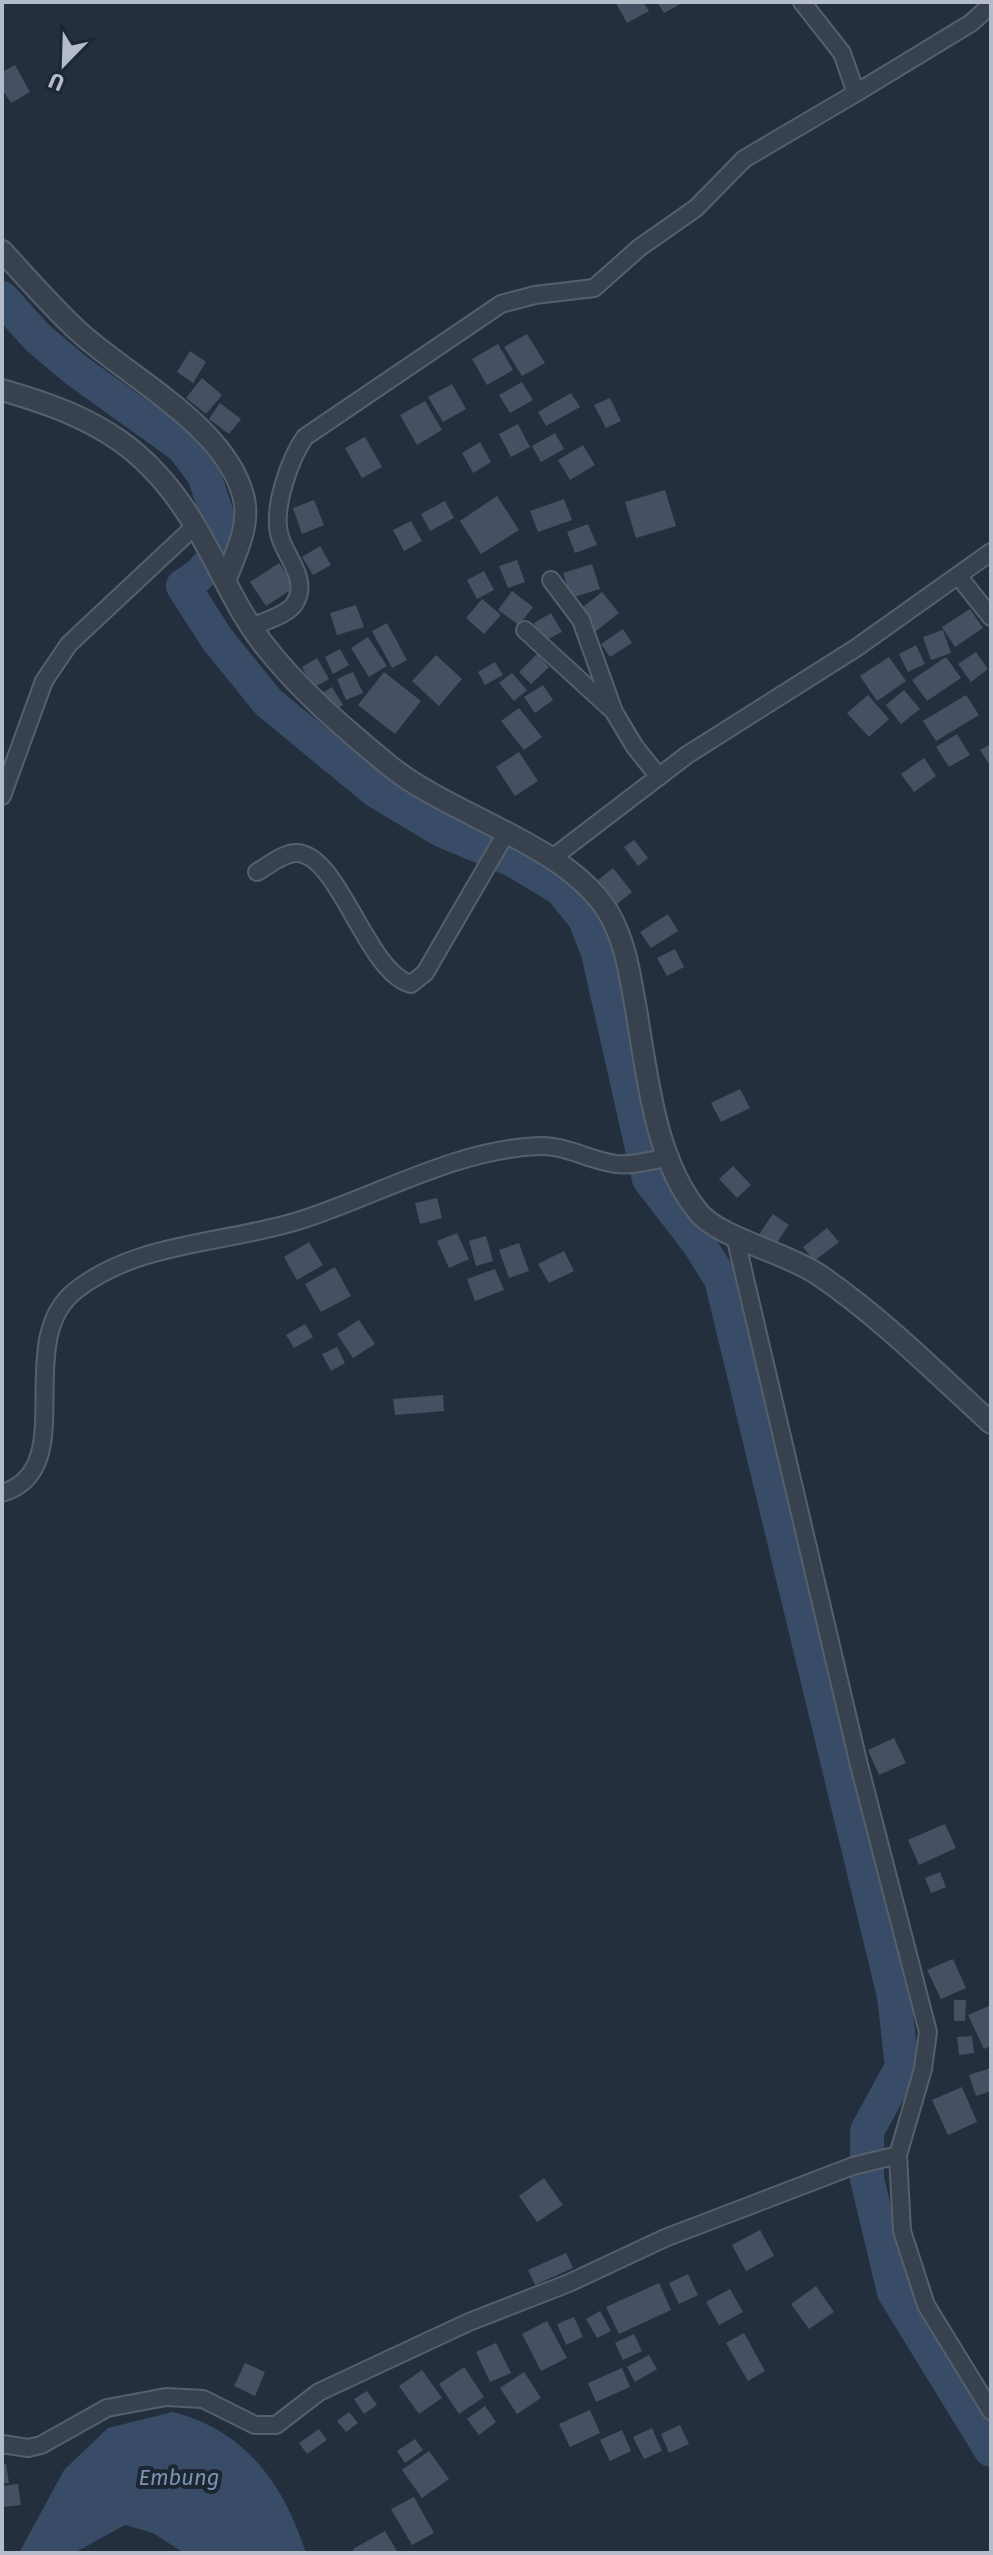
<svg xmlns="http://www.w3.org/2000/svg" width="993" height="2555" font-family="'Fira Sans',sans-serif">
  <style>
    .water { fill: #394c67 }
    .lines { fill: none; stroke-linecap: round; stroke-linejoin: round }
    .river { stroke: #394c67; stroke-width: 34 }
    .building { fill: #455162 }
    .minor-casing { stroke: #565f6c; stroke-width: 20 }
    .tertiary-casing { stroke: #565f6c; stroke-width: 24 }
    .minor { stroke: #38414e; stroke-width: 16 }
    .tertiary { stroke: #38414e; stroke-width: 20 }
    .labels { text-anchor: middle; stroke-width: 8; stroke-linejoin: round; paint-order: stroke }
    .water-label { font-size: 22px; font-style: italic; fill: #7c92b1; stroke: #1d2633 }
  </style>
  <rect width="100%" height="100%" fill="#242f3e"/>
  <!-- water -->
  <path class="water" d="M173 2412C246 2431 283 2483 306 2553H184L153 2533 125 2525 74 2553H19L64 2470 108 2428Z"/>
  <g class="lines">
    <!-- river -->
    <path class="river" d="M2 298 38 338 76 370 183 447 204 475 227 545 198 576 183 586 217 639 268 702 376 791 441 830 513 860 561 889 585 919 598 953 649 1179 697 1241 721 1279 894 1996 902 2067 867 2131V2179L894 2292 991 2450"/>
  </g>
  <!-- building -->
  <path class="building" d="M643 2 649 11 627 23 616 3Z
    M657 2H684L664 13Z
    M15 65 30 92 11 103 2 89V72Z
    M527 334 545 363 522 376 504 347Z
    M498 344 513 370 487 385 472 359Z
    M190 351 206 362 193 383 177 372Z
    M202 378 222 395 206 414 186 398Z
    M522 382 533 400 510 413 499 395Z
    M452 384 466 409 443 422 428 397Z
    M571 393 580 407 546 426 538 412Z
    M610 398 621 421 606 428 594 405Z
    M425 401 442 430 417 445 400 415Z
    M220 403 241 419 229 434 209 419Z
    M518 424 530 447 511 457 499 434Z
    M555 433 564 449 541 462 532 446Z
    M365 437 382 467 362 478 345 448Z
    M480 442 491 462 473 473 462 453Z
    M583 445 595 465 570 480 558 460Z
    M665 490 676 526 636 538 625 502Z
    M497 496 519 530 481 554 460 521Z
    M564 499 572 520 538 532 530 511Z
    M314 500 324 525 302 534 293 508Z
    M445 501 454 518 430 531 421 514Z
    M411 521 422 541 404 551 393 530Z
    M588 524 597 545 575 553 567 532Z
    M320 546 331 565 313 575 302 557Z
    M517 560 525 582 508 588 499 566Z
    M279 563 295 587 266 606 250 582Z
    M592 564 600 589 571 598 563 573Z
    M484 571 494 590 477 599 467 580Z
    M512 591 533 607 519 625 498 610Z
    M602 592 619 613 595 632 578 611Z
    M482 599 501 615 484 634 466 618Z
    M356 605 364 627 337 635 330 613Z
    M970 609 983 628 955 647 942 627Z
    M551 613 562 632 544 641 534 623Z
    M387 623 407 660 392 668 372 631Z
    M623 629 632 643 610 657 601 644Z
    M943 630 951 653 931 660 923 637Z
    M368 637 387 666 369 677 351 648Z
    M916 645 925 664 908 672 899 654Z
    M340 649 349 665 333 674 325 657Z
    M976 652 988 669 971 682 958 664Z
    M537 654 549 667 531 684 519 672Z
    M436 655 462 679 439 706 412 681Z
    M889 657 906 681 877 701 860 676Z
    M946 657 961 678 927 701 912 680Z
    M317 658 329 679 313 688 302 667Z
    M495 662 503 675 485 685 478 672Z
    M353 672 363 693 346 700 337 679Z
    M384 672 421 701 395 734 358 705Z
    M512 673 527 690 514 701 499 683Z
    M543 685 553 700 535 713 524 697Z
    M332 687 343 705 330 713 319 695Z
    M904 690 920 709 901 724 886 705Z
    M868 695 889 719 869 737 847 713Z
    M966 695 979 715 936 741 923 721Z
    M519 708 542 737 524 750 501 721Z
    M957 734 970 755 949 767 936 747Z
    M991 744V767L980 750Z
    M519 752 538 781 515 796 496 767Z
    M924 758 936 776 914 792 901 774Z
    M634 840 648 858 638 866 624 847Z
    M613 868 632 892 617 904 598 880Z
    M668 914 678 931 651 948 640 932Z
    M675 949 684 967 667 976 657 958Z
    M740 1089 750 1108 721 1122 711 1103Z
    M733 1166 751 1185 737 1198 719 1179Z
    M437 1198 442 1218 420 1224 415 1203Z
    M773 1214 789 1225 773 1248 757 1237Z
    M827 1228 839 1242 814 1261 803 1247Z
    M457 1233 469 1259 449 1268 437 1241Z
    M486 1236 493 1261 476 1266 469 1241Z
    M309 1242 323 1265 297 1280 284 1257Z
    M519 1243 529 1271 509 1278 499 1250Z
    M564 1251 574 1271 549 1283 538 1264Z
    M335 1267 351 1296 321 1312 305 1284Z
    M495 1269 504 1290 475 1301 467 1279Z
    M359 1320 375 1344 353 1358 337 1334Z
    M305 1324 313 1337 294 1348 286 1335Z
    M337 1347 345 1363 331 1371 322 1354Z
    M443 1395 444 1411 395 1415 393 1399Z
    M894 1738 906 1763 879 1775 868 1750Z
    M945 1824 956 1848 919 1865 908 1840Z
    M940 1872 946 1887 931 1893 925 1878Z
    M953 1959 966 1988 941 1999 927 1970Z
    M954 2000H966L965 2021H954Z
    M991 2005V2046L984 2049 968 2015Z
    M972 2036 974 2053 959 2055 957 2037Z
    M991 2068V2091L976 2096 969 2075Z
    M962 2087 977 2122 948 2135 932 2100Z
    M544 2178 563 2205 537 2222 519 2196Z
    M760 2230 774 2256 746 2271 732 2245Z
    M566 2253 573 2268 535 2285 528 2270Z
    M688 2274 698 2295 679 2304 669 2283Z
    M659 2283 671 2310 619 2334 606 2307Z
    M816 2286 834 2312 809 2329 791 2304Z
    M730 2289 743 2312 719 2325 706 2302Z
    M600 2311 611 2331 597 2338 586 2319Z
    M574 2317 583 2337 566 2345 557 2324Z
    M547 2321 567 2358 541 2371 522 2334Z
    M744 2333 765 2371 748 2381 726 2343Z
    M634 2334 642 2351 623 2360 615 2343Z
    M496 2343 511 2373 490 2382 476 2352Z
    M649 2355 657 2369 635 2382 627 2367Z
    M245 2363 265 2372 255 2396 234 2386Z
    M464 2367 484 2397 459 2414 439 2384Z
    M622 2368 630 2387 596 2402 588 2383Z
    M422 2370 442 2398 419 2414 399 2386Z
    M524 2372 541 2398 517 2414 500 2388Z
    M367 2391 377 2405 364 2414 354 2399Z
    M485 2406 496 2422 479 2435 467 2419Z
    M590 2410 600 2433 570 2447 559 2424Z
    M349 2412 358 2423 346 2432 337 2421Z
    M680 2425 689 2444 669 2453 661 2434Z
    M652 2428 662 2451 644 2459 633 2437Z
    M319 2429 327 2440 307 2454 299 2443Z
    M622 2430 631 2451 610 2461 600 2440Z
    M415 2439 423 2450 405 2463 397 2451Z
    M429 2451 449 2479 422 2498 402 2470Z
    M6 2464 9 2483 2 2484V2465Z
    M18 2484 21 2505 2 2507V2486Z
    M414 2497 434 2533 412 2545 391 2509Z
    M385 2531 398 2553H355L353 2549Z"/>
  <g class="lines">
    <defs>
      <path id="minor" d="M856 93 971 23 991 5
        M959 577 991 617
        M551 580 581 620 614 712 635 747 659 777
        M252 627C264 621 288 615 295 603 310 578 283 555 279 533 273 507 290 458 305 437L501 304 535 295 594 288 639 248 696 208 744 159 856 93 842 53 802 2
        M525 630 610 708
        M2 796 44 681 69 644 195 526
        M551 859 687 755 856 648 991 552
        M257 872C268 866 283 853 296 853 339 853 366 972 411 984L425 973 505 835
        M735 1236 858 1761 928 2032 923 2069 898 2155 902 2231 926 2305 991 2411
        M2 1493C82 1470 11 1342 75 1291 139 1240 229 1244 304 1219 381 1194 457 1149 540 1146 565 1145 591 1161 616 1164 634 1166 652 1160 670 1157
        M2 2444 28 2448 41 2445 107 2408 166 2397 203 2399 255 2425H276L319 2392 469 2322 569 2283 665 2238 853 2166 898 2155"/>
      <path id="tertiary" d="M2 251C27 278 51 306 78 331 129 378 228 427 244 499 250 527 235 555 225 581
        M2 390C97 417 152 448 201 536 221 571 237 609 261 641 298 690 344 728 391 767 454 817 567 845 608 912 624 939 629 969 634 998 647 1068 652 1156 699 1213 720 1238 787 1253 819 1275 882 1318 935 1372 991 1423"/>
    </defs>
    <!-- minor casing -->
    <use href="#minor" class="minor-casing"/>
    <!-- tertiary casing -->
    <use href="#tertiary" class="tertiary-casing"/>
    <!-- minor -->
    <use href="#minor" class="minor"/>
    <!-- tertiary -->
    <use href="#tertiary" class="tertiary"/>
  </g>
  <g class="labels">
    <!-- water labels -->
    <g class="water-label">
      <text x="179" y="2485">Embung</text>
    </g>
  </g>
  <!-- border -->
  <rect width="993" height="2555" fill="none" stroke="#b4bcc9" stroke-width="8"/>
  <!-- north arrow -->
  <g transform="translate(64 64) rotate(203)" stroke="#1d2633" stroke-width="6" paint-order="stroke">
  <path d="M0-6L14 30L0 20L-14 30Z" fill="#b4bcc9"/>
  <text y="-12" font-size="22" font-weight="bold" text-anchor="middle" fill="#b4bcc9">U</text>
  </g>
</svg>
